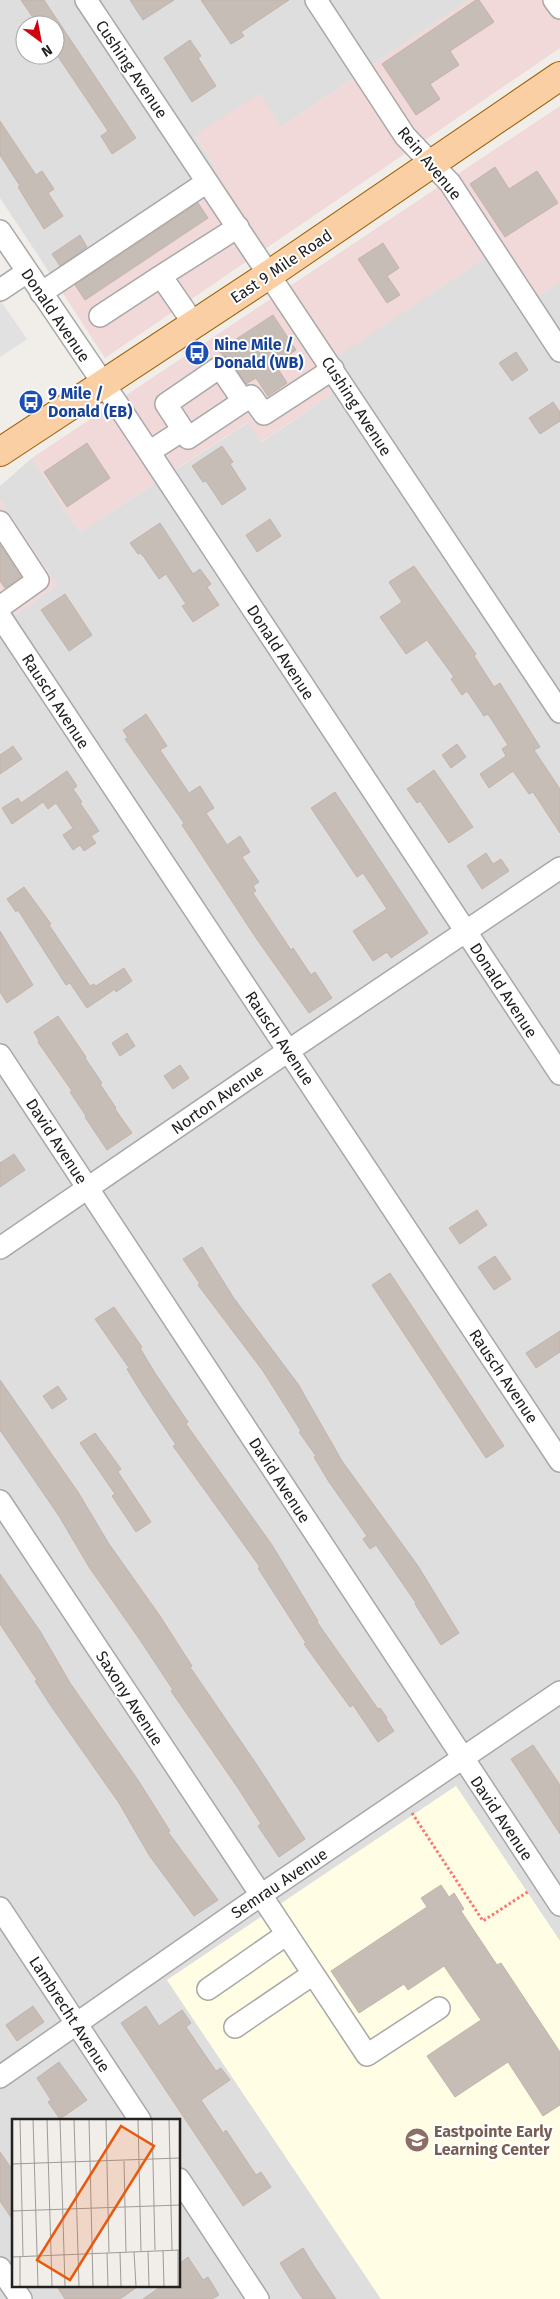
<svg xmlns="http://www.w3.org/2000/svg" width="560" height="2299" font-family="'Fira Sans',sans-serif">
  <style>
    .residential { fill: #dfdede; fill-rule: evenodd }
    .commercial { fill: #f1d8d9 }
    .education { fill: #fffde3 }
    .parking { fill: #e1e1e1 }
    .building { fill: #c6bdb7; stroke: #c3b3aa }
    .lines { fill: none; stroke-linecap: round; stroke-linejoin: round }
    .minor-casing { stroke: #a8a8a8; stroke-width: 24 }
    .major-casing { stroke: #9b5e03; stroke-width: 30 }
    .path { stroke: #f87772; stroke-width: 3; stroke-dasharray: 2.5 2.5; stroke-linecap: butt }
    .minor { stroke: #fff; stroke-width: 21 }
    .major { stroke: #facfa4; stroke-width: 28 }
    .labels { text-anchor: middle; stroke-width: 4; stroke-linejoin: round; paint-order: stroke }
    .street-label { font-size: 16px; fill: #212121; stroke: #fff }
    .transit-label { font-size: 16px; font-weight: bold; fill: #164399; stroke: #fff; text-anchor: start }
    .education-label { font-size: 16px; font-weight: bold; fill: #785e54; stroke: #fff; text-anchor: start }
    .inset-road { fill: none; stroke: #9e9b98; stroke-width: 1 }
    .view { fill: #e8590c; fill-opacity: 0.15; stroke: #e8590c; stroke-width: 2.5 }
    .inset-edge { fill: none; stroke: #212121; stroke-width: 2.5 }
  </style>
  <rect width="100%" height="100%" fill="#f1ede8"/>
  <!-- residential -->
  <path class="residential" d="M0 0H469L281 127 195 136 216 167 53 278 0 198ZM25 25H55V55H25Z
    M504 245 539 296 560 282V1941L456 1786 167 1980 381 2299H0V626L57 585 0 499V486L32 458 80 532 249 422 262 442 332 394 315 371ZM14 2120H179V2285H14Z"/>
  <!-- commercial -->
  <path class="commercial" d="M469 0H560V48L105 358 53 278 216 167 195 135 260 93 281 127Z
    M560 106V282L539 297 504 245 316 371 332 394 261 442 248 422 80 532 32 458Z
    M0 499 57 585 0 626Z"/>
  <!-- education -->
  <path class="education" d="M456 1786 560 1941V2299H381L167 1980Z"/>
  <!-- parking -->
  <path class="parking" d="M0 300 27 339 0 357Z"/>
  <!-- building -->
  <path class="building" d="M21 0H44L136 138 112 154 101 136 108 131 55 52V25H38Z
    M130 0H174L143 20Z
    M201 0H289L241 32 244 36 231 44Z
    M476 0H479L494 22 450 51 459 65 430 84 440 99 416 115 382 64Z
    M190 40 201 56 198 58 216 86 192 102 164 58Z
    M0 121 36 175 42 171 54 189 48 193 63 216 44 229 18 187 20 186 0 155Z
    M495 167 509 189 537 171 558 203 505 237 470 184Z
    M198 203 208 218 85 300 75 285Z
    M80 235 87 247 60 266 52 254Z
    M383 243 399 268 387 276 400 295 387 303 358 259Z
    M273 315 296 350 275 364 287 383 268 396 256 378 246 384 230 360 218 351Z
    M516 352 528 370 512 381 499 363Z
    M553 402 560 412V421L540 434 529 418Z
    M87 443 110 478 67 507 44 472Z
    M222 446 233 462 230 464 246 489 222 505 206 481 203 482 192 466Z
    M270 519 281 536 257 552 246 535Z
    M160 523 193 574 200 569 211 584 207 587 219 605 193 622 182 606 186 604 166 574 159 579 144 557 140 553 138 554 130 543Z
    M0 545 21 577 5 588 0 581Z
    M414 566 476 654 474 656 494 687 500 683 540 747 534 750 560 789V833L533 792 529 794 513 771 489 788 480 774 506 756 502 749 508 745 488 714 484 716 467 691 462 695 451 679 454 677 427 640 406 654 380 617 402 602 389 582Z
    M65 594 92 635 69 651 41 610Z
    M146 714 167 746 160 750 189 793 200 786 214 808 206 813 227 845 240 836 250 852 242 857 259 882 253 886 256 891 253 893 291 950 293 948 311 975 315 972 332 998 309 1013 256 938 182 825 184 823 125 739 128 738 123 730Z
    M457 744 466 757 451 768 442 755Z
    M13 746 22 759 0 774V755Z
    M434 770 473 827 449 843 420 801 417 803 407 789Z
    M67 771 77 786 73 789 82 802 80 803 99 831 91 836 96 843 84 851 80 845 73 850 63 835 73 828 56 803 48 809 43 802 12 824 2 808 18 798 21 803Z
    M335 792 428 933 391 958 387 952 373 961 353 931 387 909 363 873 357 877 311 808Z
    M486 853 493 864 501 859 509 871 482 889 467 866Z
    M24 887 51 924 49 925 90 986 94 984 96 986 124 968 132 981 116 992 115 989 87 1008 70 983 66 985 18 910 16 912 7 899Z
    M0 931 33 985 7 1003 0 992Z
    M58 1016 86 1057 85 1058 102 1083 100 1084 116 1108 115 1109 132 1133 107 1150 85 1117 86 1116 70 1092 72 1091 38 1042 39 1041 34 1032Z
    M127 1033 135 1046 120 1056 112 1043Z
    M180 1065 189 1078 173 1089 164 1076Z
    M14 1154 25 1170 0 1187V1163Z
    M477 1210 487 1225 460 1244 449 1228Z
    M202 1247 233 1297 298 1384 342 1461 418 1566 459 1633 441 1645 415 1604 416 1603 376 1545 370 1549 363 1539 367 1536 329 1482 314 1457 316 1456 299 1432 301 1431 263 1371 198 1285 200 1284 183 1259Z
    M495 1256 511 1279 494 1290 478 1267Z
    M390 1273 504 1446 486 1458 372 1285Z
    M114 1307 142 1347 140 1348 155 1373 188 1422 186 1424 272 1545 318 1621 317 1622 378 1709 380 1708 387 1718 386 1719 394 1731 378 1742 353 1705 350 1707 304 1644 306 1643 258 1568 260 1567 173 1446 176 1445 143 1395 127 1369 129 1368 95 1319Z
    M560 1331V1352L536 1368 526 1353Z
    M0 1380 78 1492 109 1544 160 1616 192 1666 190 1667 257 1765 305 1839 279 1857 258 1826 261 1824 238 1788 171 1691 173 1690 140 1640 89 1567 59 1516 0 1430Z
    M58 1386 67 1399 52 1409 43 1396Z
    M95 1433 121 1469 118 1472 151 1522 136 1532 112 1496 115 1494 80 1443Z
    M0 1574 40 1631 70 1683 138 1780 170 1831 168 1832 218 1900 194 1916 149 1855 119 1803 51 1706 35 1681 37 1680 0 1624Z
    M533 1745 560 1785V1834L511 1759Z
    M441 1885 449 1897 454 1893 464 1909 461 1911 497 1965 501 1963 560 2052V2105L543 2116 508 2062 455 2097 427 2056 481 2020 444 1966 408 1990 404 1984 359 2013 331 1971 427 1907 421 1898Z
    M33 2006 44 2022 17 2041 6 2025Z
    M146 2006 159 2026 182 2010 191 2023 186 2027 216 2071 221 2068 230 2080 201 2100 223 2133 226 2130 256 2175 261 2172 271 2187 243 2206 121 2023Z
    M59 2062 87 2100 60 2119 48 2102 51 2100 37 2078Z
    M0 2152 14 2172V2222L0 2201Z
    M303 2248 314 2266 336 2299H303L296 2289 280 2263Z
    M188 2257 203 2280 208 2277 219 2295 212 2299H143L163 2285H179V2264Z
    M56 2285H140L120 2299H65Z"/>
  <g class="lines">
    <defs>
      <path id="minor" d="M86 0 560 712
        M316 0 405 136 450 183 560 351
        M554 0 560 8
        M0 231 120 408 560 1074
        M0 290 27 272
        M41 293 207 182
        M100 316 161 276
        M194 324 161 276 238 227
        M183 430 166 404 220 367 243 401
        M149 452 183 430 188 438 251 396 264 414 333 369
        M0 522 38 580 0 607
        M0 616 560 1461
        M0 1055 560 1905
        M0 1248 288 1051 560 868
        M0 1501 367 2055 439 2008
        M0 1908 140 2120
        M208 1989 287 1934
        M235 2027 313 1974
        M0 2077 261 1895 560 1692
        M179 2179 258 2299
        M0 2268 21 2299"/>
      <path id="major" d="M0 452 270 274 560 76"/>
    </defs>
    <!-- minor casing -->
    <use href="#minor" class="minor-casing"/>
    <!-- major casing -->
    <use href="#major" class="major-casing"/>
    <!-- path -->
    <path class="path" d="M412 1813 483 1921 529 1891"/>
    <!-- minor -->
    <use href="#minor" class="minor"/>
    <!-- major -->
    <use href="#major" class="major"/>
  </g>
  <!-- icons -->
  <defs>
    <symbol id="bus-disc" viewBox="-11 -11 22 22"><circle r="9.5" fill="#1a4fb4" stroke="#fff"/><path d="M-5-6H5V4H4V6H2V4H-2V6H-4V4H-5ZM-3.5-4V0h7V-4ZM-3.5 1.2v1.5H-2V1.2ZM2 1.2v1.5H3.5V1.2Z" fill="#fff"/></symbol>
    <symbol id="school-disc" viewBox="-11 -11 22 22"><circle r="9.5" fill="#8d6e63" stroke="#fff"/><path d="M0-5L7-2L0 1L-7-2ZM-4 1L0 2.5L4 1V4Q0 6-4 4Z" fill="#fff"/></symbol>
  </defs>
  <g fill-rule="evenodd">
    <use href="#bus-disc" x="183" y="339" width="28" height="28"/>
    <use href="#bus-disc" x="17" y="388" width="28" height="28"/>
    <use href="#school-disc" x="403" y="2126" width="28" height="28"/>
  </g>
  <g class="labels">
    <!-- street labels -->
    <g class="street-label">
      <text transform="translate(132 69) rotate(56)" y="6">Cushing Avenue</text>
      <text transform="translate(430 163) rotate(50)" y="6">Rein Avenue</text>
      <text transform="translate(281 266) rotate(-34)" y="6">East 9 Mile Road</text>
      <text transform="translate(56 315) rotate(56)" y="6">Donald Avenue</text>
      <text transform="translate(357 406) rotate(57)" y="6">Cushing Avenue</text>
      <text transform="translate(281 652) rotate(57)" y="6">Donald Avenue</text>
      <text transform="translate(56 701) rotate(57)" y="6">Rausch Avenue</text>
      <text transform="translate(504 990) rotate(57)" y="6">Donald Avenue</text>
      <text transform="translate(280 1038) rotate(56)" y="6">Rausch Avenue</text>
      <text transform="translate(217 1099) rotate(-35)" y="6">Norton Avenue</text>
      <text transform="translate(57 1141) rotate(57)" y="6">David Avenue</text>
      <text transform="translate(504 1376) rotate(56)" y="6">Rausch Avenue</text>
      <text transform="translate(280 1480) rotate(57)" y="6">David Avenue</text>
      <text transform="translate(130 1698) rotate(57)" y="6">Saxony Avenue</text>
      <text transform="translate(502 1818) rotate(56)" y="6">David Avenue</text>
      <text transform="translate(279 1883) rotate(-34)" y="6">Semrau Avenue</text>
      <text transform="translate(70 2014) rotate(57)" y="6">Lambrecht Avenue</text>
    </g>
    <!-- transit labels -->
    <g class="transit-label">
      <text x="214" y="350">Nine Mile /<tspan x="214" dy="18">Donald (WB)</tspan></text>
      <text x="48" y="399">9 Mile /<tspan x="48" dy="18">Donald (EB)</tspan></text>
    </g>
    <!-- education labels -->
    <g class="education-label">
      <text x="434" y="2137">Eastpointe Early<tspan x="434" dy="18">Learning Center</tspan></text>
    </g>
  </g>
  <!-- overview -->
  <g transform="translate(12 2119)">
    <rect width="168" height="168" fill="#f1ede8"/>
    <path class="inset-road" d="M8 0 11 137M21 0 26 167M35 0 40 167M48 0 53 167M62 0 67 167M77 0 81 167M94 0 97 133M126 0 129 132M140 0 143 131M157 0 160 131M112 42 114 133M0 45 168 39M0 92 168 86M166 131V167M136 132 137 167M151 132 152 167M122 133 124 167M95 134 96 167M108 134 109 167M0 138 168 131M8 138V167"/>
    <path class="view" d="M109 7 142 27 58 161 25 141Z"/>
    <rect width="168" height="168" class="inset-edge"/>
  </g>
  <!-- north arrow -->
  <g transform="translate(40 40) rotate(148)"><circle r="24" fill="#ffffff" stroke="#a6a6a6"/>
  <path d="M0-4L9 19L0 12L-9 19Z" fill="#ce0411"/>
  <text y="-8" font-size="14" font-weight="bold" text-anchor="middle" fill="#212121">N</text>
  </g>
</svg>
